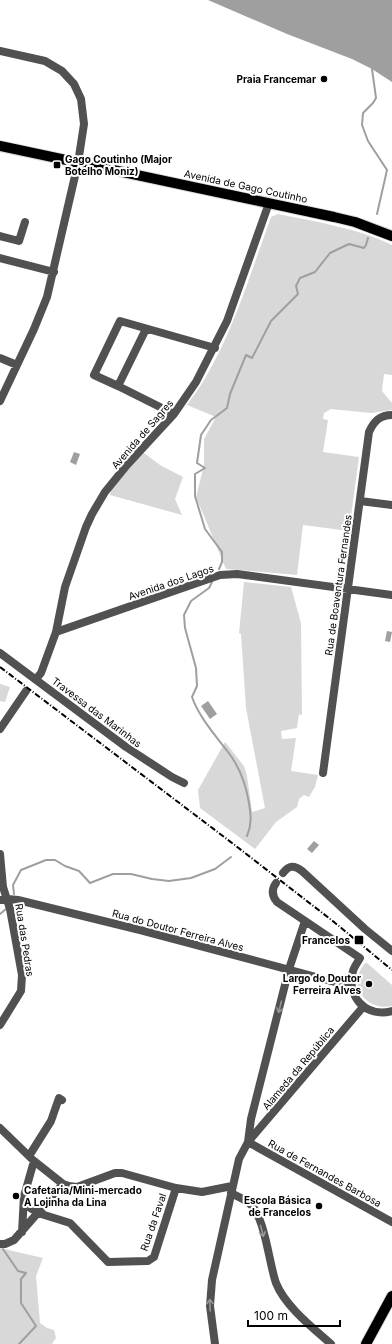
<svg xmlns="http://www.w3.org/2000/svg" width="392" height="1344" font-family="Inter,sans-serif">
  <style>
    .green { fill: #d8d8d8 }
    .water { fill: #9f9f9f }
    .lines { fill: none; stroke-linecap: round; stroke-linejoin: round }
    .stream { stroke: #9f9f9f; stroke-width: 2 }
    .major-casing { stroke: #dbdbdb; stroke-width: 12 }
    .minor { stroke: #515151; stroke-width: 8 }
    .major { stroke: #000; stroke-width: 10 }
    .rail { stroke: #000; stroke-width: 2; stroke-dasharray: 6 2 1 2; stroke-linecap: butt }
    .oneway { stroke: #979797 }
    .poi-dot { fill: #000; stroke: #fff; stroke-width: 1.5 }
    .labels { text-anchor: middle; stroke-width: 4; stroke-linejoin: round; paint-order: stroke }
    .poi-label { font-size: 10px; font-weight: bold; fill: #000; stroke: #fff; text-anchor: end }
    .street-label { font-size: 10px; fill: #000; stroke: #fff }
  </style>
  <rect width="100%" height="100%" fill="#fff"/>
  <!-- green -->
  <path class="green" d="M278 214C317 222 357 228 392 245V375L384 374 382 391 392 403V410L371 413 331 409 324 413 323 419 328 420 323 452 359 457 349 531 303 525 297 575 226 569 196 497 204 465V439L216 417 187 405C192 397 199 389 204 380 234 330 251 272 271 217Z
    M144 453 160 465 183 477 175 499 182 515 110 495 111 490 140 455Z
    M244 582 291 587 301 623 302 715 299 714 297 728 281 731 282 739 296 738 291 771 318 775 315 787 309 797 304 795 299 799 297 807 276 822 255 849 200 808 198 790 225 742 244 766 247 776 252 812 265 808 246 708 241 634 239 633Z
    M0 684 10 687 5 702 0 701Z
    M365 963H367L392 985V1006C365 1012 347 984 365 963Z
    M0 1248 43 1258 36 1276 40 1323 47 1328 54 1330 56 1338 52 1344H0Z"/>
  <!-- water -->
  <path class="water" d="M208 0H392V82L372 69 352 59 287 34Z
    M74 452 80 454 76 465 70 462Z
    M387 631 392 632 390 642 385 641Z
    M208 701 217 714 210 719 201 706Z
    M314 841 319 845 312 853 307 849Z"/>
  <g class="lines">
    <!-- stream -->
    <path class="stream" d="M372 69 376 98 373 103 363 113 362 125 368 141 387 170 377 214
      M219 569 222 562V552L205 529 195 496V474L205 468 197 463 201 435 211 420 227 408 230 394 246 355 252 358 271 321 298 294 296 286 300 278 315 272 330 253 349 244 364 248 366 245 368 238
      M212 582 209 588 191 601 184 615 185 628 196 668 197 686 192 697C199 717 215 735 228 752 239 766 246 785 249 803 251 815 252 824 247 836
      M14 894 13 885 21 870 46 860H55L65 866 79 871 90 883 113 874H131L152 879 169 881 191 878 215 869 231 857
      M0 914 6 909
      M3 1249 18 1271 26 1273 21 1279V1303L36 1326 19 1344"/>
    <defs>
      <path id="major" d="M0 146 334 217 355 222 392 236
        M366 1344 392 1296"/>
    </defs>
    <!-- major casing -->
    <use href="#major" class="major-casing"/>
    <!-- minor -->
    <path class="minor" d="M0 51 45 61 62 71 74 84 81 99 84 124 78 163 47 297 34 329 0 401
      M0 236 19 241 25 222
      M0 258 54 272
      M146 329 118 386 94 375 120 321 215 348
      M0 358 17 365
      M118 386 174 414
      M360 501 392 505
      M56 632 220 575 237 574 392 595
      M0 653 126 747 172 777 184 783
      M36 679 41 673 56 632 65 587 86 527 92 514 105 492 127 465 174 414 196 382 227 321 269 203
      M0 729 26 691
      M323 773 369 432C374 421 380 415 392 415
      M0 854 3 887 10 909 22 975 21 991 0 1025
      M283 873C289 865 294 865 302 871L365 929 392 951
      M276 883C271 890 272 896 277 902L360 958C358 962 354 967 353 971 346 997 366 1018 392 1011
      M0 900 8 899 18 900 140 930 346 985H351
      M0 1128 34 1161 63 1184 69 1186 77 1187 115 1173H122L176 1188 202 1192 232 1186
      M248 1142 251 1119 289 969 305 921
      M248 1142 392 1222
      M29 1156 51 1121 59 1098 62 1100
      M231 1193C237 1196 244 1199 249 1203 265 1215 269 1264 276 1283 285 1306 313 1328 331 1344
      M24 1204 38 1213 70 1223 108 1262 148 1261 154 1257 176 1188
      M22 1232 24 1196 34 1161
      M0 1244H5L14 1240 63 1184
      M215 1344 210 1306 212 1280 239 1159 248 1142 363 1007"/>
    <!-- major -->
    <use href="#major" class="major"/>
    <!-- rail -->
    <path class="rail" d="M0 667 236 846 334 922 392 970"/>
  </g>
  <!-- one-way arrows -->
  <defs><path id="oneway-shaft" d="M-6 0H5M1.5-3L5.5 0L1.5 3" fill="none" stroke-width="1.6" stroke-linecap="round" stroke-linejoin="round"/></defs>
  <g class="oneway">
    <use href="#oneway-shaft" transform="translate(280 1007) rotate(104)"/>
    <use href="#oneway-shaft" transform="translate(262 1231) rotate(75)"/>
    <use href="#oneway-shaft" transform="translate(210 1305) rotate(-91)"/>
  </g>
  <!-- markers -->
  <g class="poi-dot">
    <circle cx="324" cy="79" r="4"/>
    <rect x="53" y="161" width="8" height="8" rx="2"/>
    <rect x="354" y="935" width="10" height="10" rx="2"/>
    <circle cx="369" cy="984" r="4"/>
    <circle cx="16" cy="1196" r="4"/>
    <circle cx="319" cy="1206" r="4"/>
  </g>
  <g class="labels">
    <!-- poi labels -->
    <g class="poi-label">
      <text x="316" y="83">Praia Francemar</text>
      <text x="65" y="163" text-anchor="start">Gago Coutinho (Major<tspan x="65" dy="12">Botelho Moniz)</tspan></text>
      <text x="350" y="944">Francelos</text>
      <text x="361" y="982">Largo do Doutor<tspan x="361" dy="12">Ferreira Alves</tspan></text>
      <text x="24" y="1194" text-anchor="start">Cafetaria/Mini-mercado<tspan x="24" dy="12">A Lojinha da Lina</tspan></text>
      <text x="311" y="1204">Escola Básica<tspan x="311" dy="12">de Francelos</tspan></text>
    </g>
    <!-- street labels -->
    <g class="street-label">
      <text transform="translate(246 186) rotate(12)" y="4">Avenida de Gago Coutinho</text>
      <text transform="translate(142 434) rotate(-49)" y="4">Avenida de Sagres</text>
      <text transform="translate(171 582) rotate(-19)" y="4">Avenida dos Lagos</text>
      <text transform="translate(338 585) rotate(-82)" y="4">Rua de Boaventura Fernandes</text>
      <text transform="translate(97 712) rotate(37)" y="4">Travessa das Marinhas</text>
      <text transform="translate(178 930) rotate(15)" y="4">Rua do Doutor Ferreira Alves</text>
      <text transform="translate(25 940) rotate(81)" y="4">Rua das Pedras</text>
      <text transform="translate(298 1068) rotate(-50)" y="4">Alameda da República</text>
      <text transform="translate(325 1173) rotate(29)" y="4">Rua de Fernandes Barbosa</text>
      <text transform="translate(153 1222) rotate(-71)" y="4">Rua da Faval</text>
    </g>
  </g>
  <!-- scale -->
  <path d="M248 1320v6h92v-6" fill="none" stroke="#000000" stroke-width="2"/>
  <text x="254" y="1320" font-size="12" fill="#000000" stroke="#ffffff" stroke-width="3" paint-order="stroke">100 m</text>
</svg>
